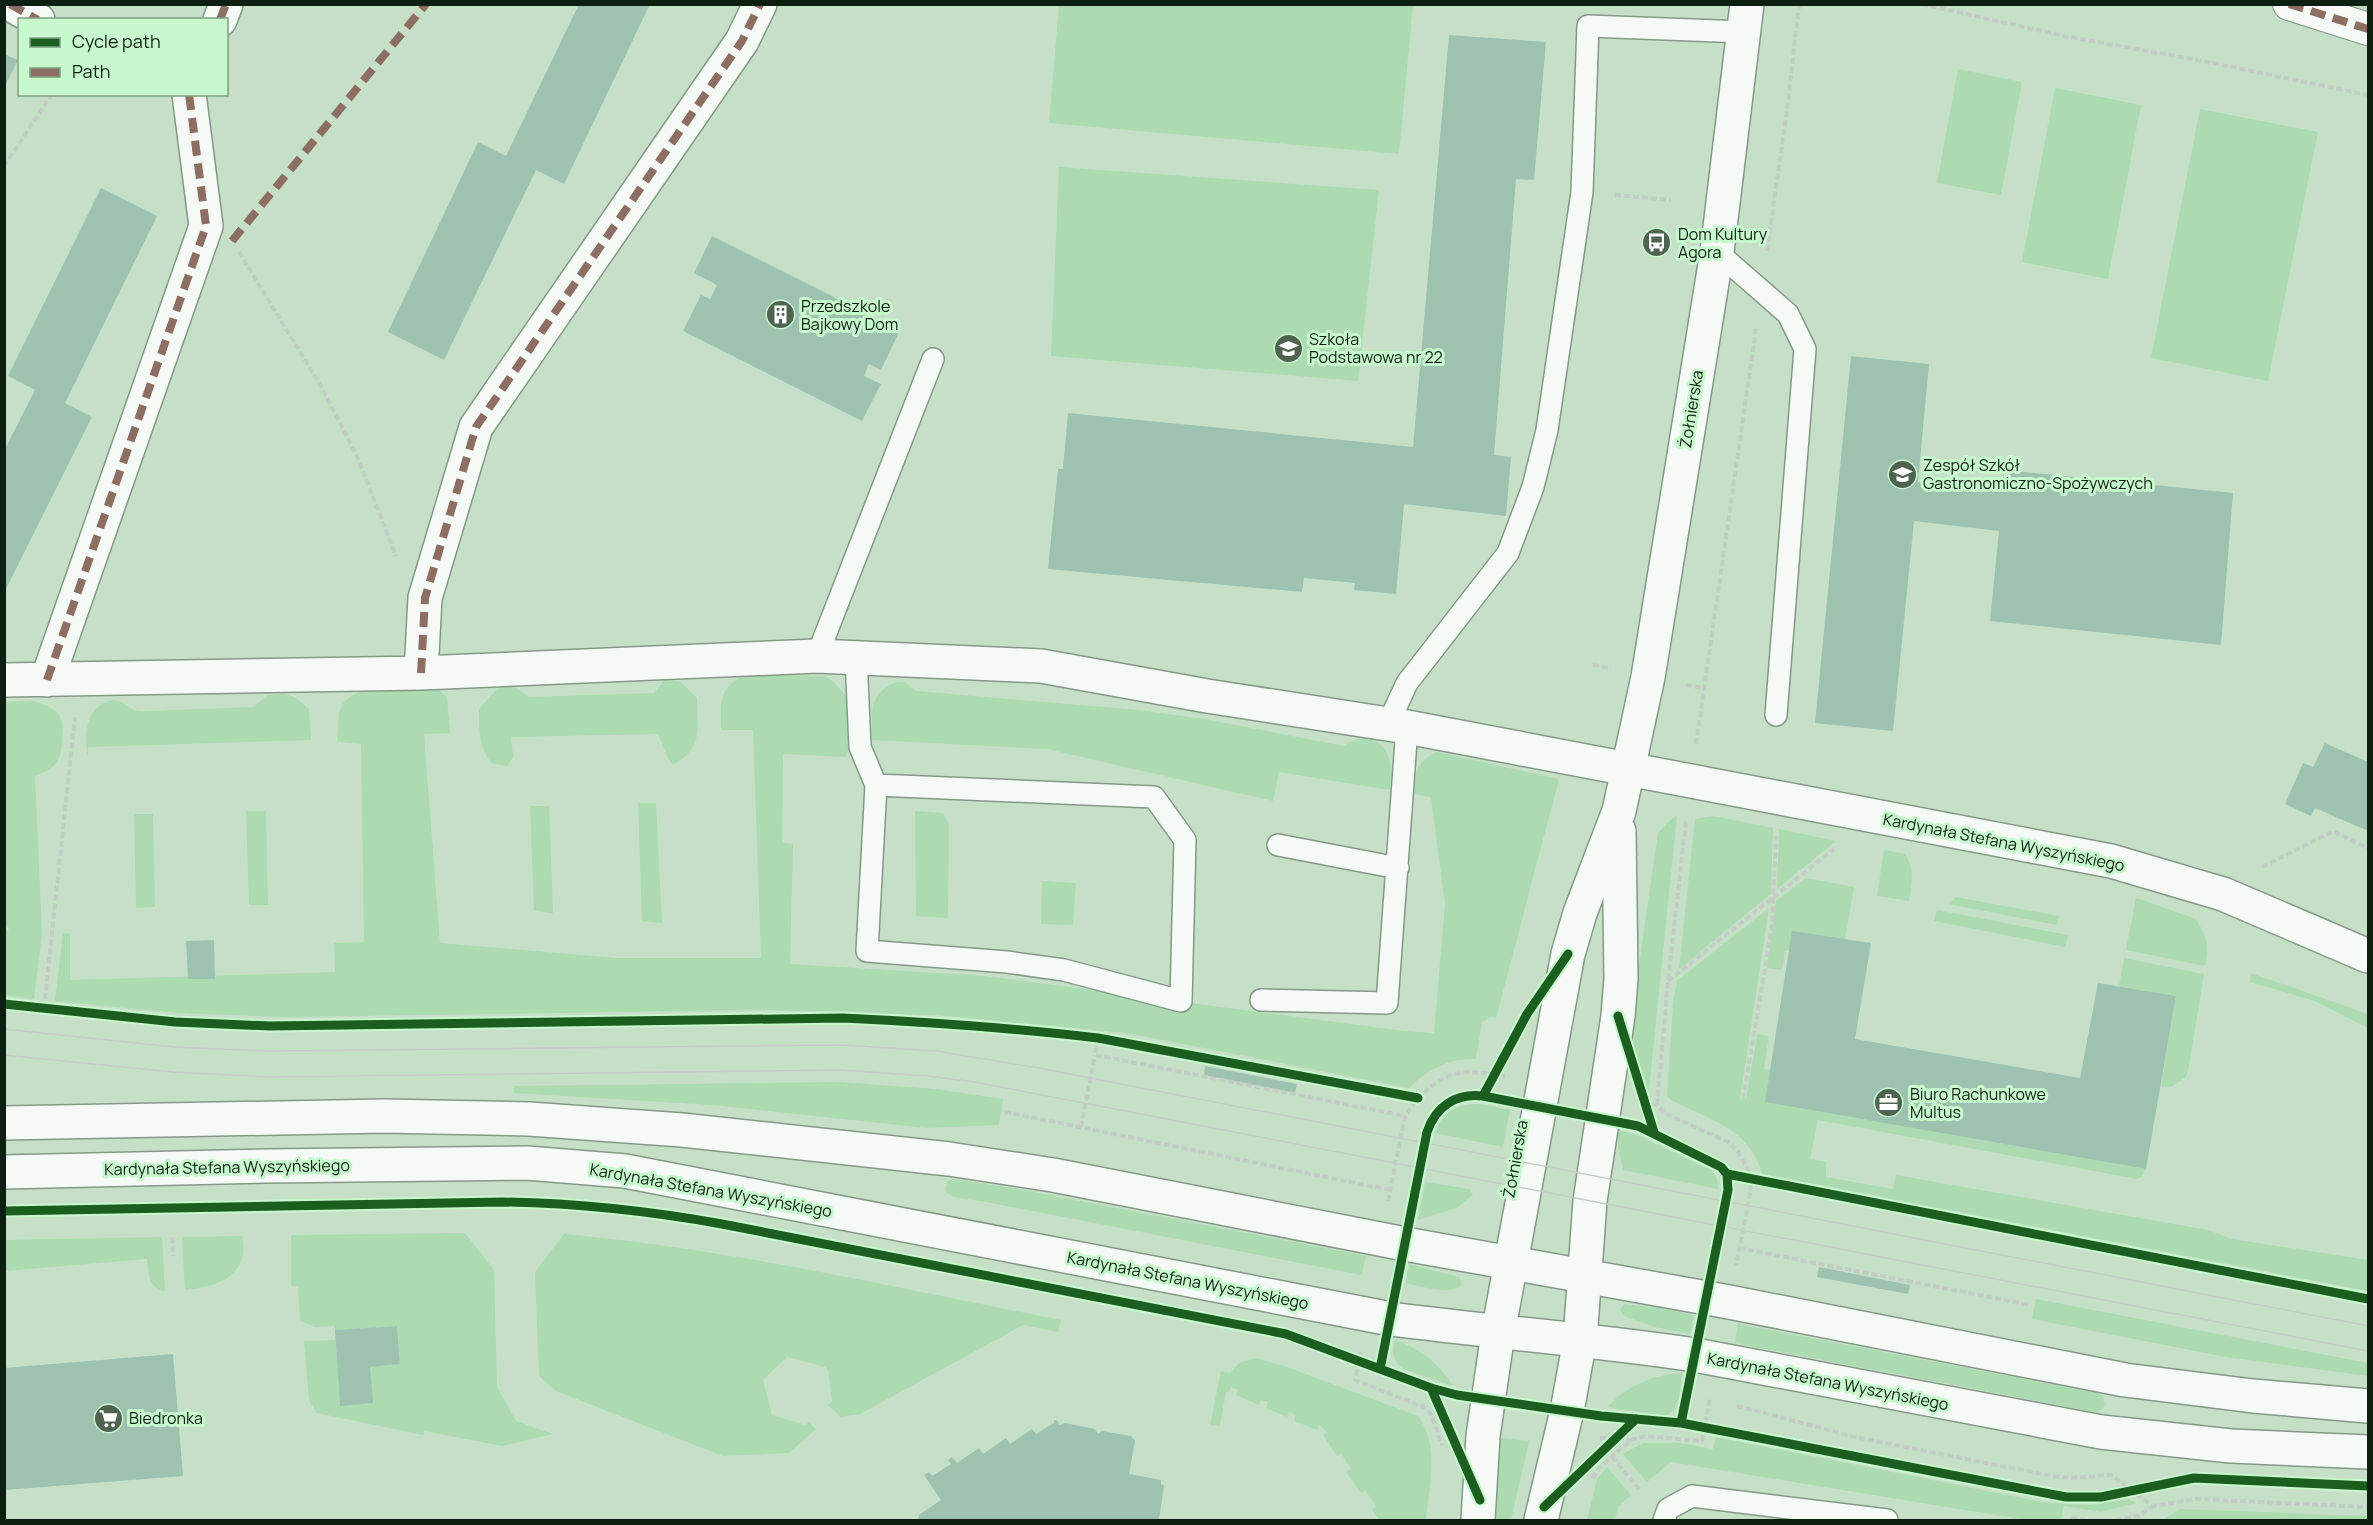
<svg xmlns="http://www.w3.org/2000/svg" width="2373" height="1525" font-family="Manrope,sans-serif">
  <style>
    .green { fill: #acdab1 }
    .building { fill: #9dc3b0 }
    .lines { fill: none; stroke-linecap: round; stroke-linejoin: round }
    .service-casing { stroke: #859887; stroke-width: 24 }
    .pedestrian-casing { stroke: #859887; stroke-width: 34 }
    .minor-casing { stroke: #859887; stroke-width: 36 }
    .tertiary-casing { stroke: #859887; stroke-width: 36 }
    .secondary-casing { stroke: #859887; stroke-width: 36 }
    .path { stroke: #c3ccc5; stroke-width: 4; stroke-dasharray: 6 3; stroke-linecap: butt }
    .service { stroke: #f6faf7; stroke-width: 21 }
    .pedestrian { stroke: #f6faf7; stroke-width: 32 }
    .minor { stroke: #f6faf7; stroke-width: 33 }
    .tertiary { stroke: #f6faf7; stroke-width: 33 }
    .secondary { stroke: #f6faf7; stroke-width: 33 }
    .tram { stroke: #c5cdc6; stroke-width: 1.5 }
    .quiet { stroke: #8d6e63; stroke-width: 8; stroke-dasharray: 15 8; stroke-linecap: butt }
    .cycleway-casing { stroke: #c8f8cd; stroke-width: 13 }
    .cycleway { stroke: #1b5e20; stroke-width: 9 }
    .labels { text-anchor: middle; stroke-width: 6; stroke-linejoin: round; paint-order: stroke }
    .poi-label { font-size: 16px; fill: #0d1f10; stroke: #c8f8cd; text-anchor: start }
    .street-label { font-size: 16px; fill: #0d1f10; stroke: #c8f8cd }
  </style>
  <rect width="100%" height="100%" fill="#c6e0c8"/>
  <!-- green -->
  <path class="green" d="M1059 5H1413L1399 154 1049 123Z
    M1958 69 2022 82 2001 195 1937 183Z
    M2055 88 2141 105 2108 279 2022 262Z
    M2200 109 2318 132 2268 381 2151 358Z
    M1059 167 1379 190 1358 381 1051 356Z
    M746 675 825 676 833 681 847 697 850 709 848 752 845 757 783 754 782 843 793 844 790 964 986 976 1404 1031 1434 1033 1445 904 1431 797 1413 794C1415 773 1416 762 1436 752L1559 779 1496 1018 1491 1017 1482 1022 1476 1059C1449 1058 1428 1069 1409 1088L1126 1033 932 1015 771 1010 284 1017 177 1013 55 1001 63 933 70 934V980L335 972 334 943 364 942 361 744 337 742 339 712 343 703 351 696 359 692 437 689 447 697 450 733 424 734 440 943 616 958H761L753 730H721C721 702 717 688 746 675Z
    M666 679 681 682 697 698C697 728 704 748 673 765L668 758 658 734 511 737 513 757 507 766 492 764C479 747 479 730 479 710 486 701 498 684 511 686 517 687 523 693 528 697L654 693Z
    M897 682H905L916 691 1138 710 1204 719 1344 746C1350 741 1358 738 1366 739 1393 742 1392 770 1390 790L1279 772 1273 801 1047 749 872 740C872 714 868 692 897 682Z
    M285 694 295 697 309 709 311 740 88 747V756C83 736 86 708 109 701 122 697 127 709 138 711 150 712 163 710 175 710 201 709 228 708 254 707L267 695Z
    M31 701C40 703 51 706 58 713 63 720 63 729 62 737 62 760 57 768 35 776L42 933 34 999 4 995 5 933 9 929 4 924 5 702Z
    M638 803H656L662 923 642 921Z
    M530 806H549L553 913 534 911Z
    M246 811H266L268 905H249Z
    M915 811 943 813 949 824 948 918 916 916Z
    M134 814H153L155 907 136 908Z
    M1677 815 1649 1090 1646 1089 1629 1034 1658 833 1667 823Z
    M1713 816 1773 828 1771 894 1679 969 1695 819Z
    M1779 829 1836 841 1777 889Z
    M1884 850 1905 854C1915 870 1912 883 1909 901L1877 896Z
    M1806 878 1854 887 1845 940 1785 951 1782 970 1767 968 1776 901Z
    M1042 881 1076 883 1073 925 1041 924Z
    M1956 897 2059 916 2057 925 1948 904Z
    M2136 898 2196 919C2207 938 2209 944 2205 966L2126 950Z
    M1769 908 1740 1099H1746L1757 1034 1769 1036 1764 1069 1770 1070 1766 1102 2146 1169 2141 1177 2137 1179 1818 1120 1810 1159 1826 1162V1177L1893 1189 1896 1175 2208 1230 2232 1239 2368 1260V1291L1762 1174C1751 1129 1708 1119 1671 1100L1667 1096 1673 1003 1677 981Z
    M1937 910 2068 935 2065 947 1934 921Z
    M2124 958 2204 974 2188 1071 2186 1077 2171 1087 2161 1086 2176 996 2119 986Z
    M2251 973 2368 1014V1028L2315 1001 2250 982Z
    M840 1082 936 1089 1003 1099 999 1125 926 1128 713 1105 514 1093V1086Z
    M1480 1104 1510 1110 1503 1147 1435 1133C1442 1112 1458 1103 1480 1104Z
    M1618 1130 1635 1134 1711 1170 1717 1178 1718 1189 1623 1170 1618 1147Z
    M952 1179 1018 1189 1366 1256 1362 1275 986 1202 954 1197 947 1193 945 1189 948 1181Z
    M1425 1182 1469 1189 1473 1195 1456 1208 1418 1220Z
    M465 1233 494 1270 497 1387 516 1421 553 1434 502 1446 425 1431 423 1435 317 1413 309 1401 304 1341 336 1340 340 1405 372 1403 370 1367 400 1364 397 1326 335 1330 334 1326 315 1327 300 1321 298 1286H291V1235Z
    M564 1234C731 1249 896 1288 1061 1320L1058 1332 1023 1325 860 1414 841 1417 828 1405 832 1401 828 1370 825 1367 787 1357 763 1380 772 1415 805 1425 809 1422 816 1429 789 1453 723 1456 556 1391 539 1376 535 1272Z
    M242 1236C251 1276 216 1287 185 1290L182 1237Z
    M162 1237 165 1291C148 1289 149 1273 147 1259L5 1271V1240Z
    M1409 1264 1459 1277 1462 1285C1450 1296 1420 1286 1406 1283Z
    M2036 1299 2368 1363V1376L2226 1357 2032 1319Z
    M1624 1304 1659 1308 1694 1315 1690 1334 1654 1327 1624 1316 1620 1310Z
    M1738 1324 2097 1393 2103 1396 2105 1406 2099 1411 2095 1412 1735 1343Z
    M1395 1340C1420 1349 1439 1363 1453 1386L1404 1369C1393 1362 1391 1353 1395 1340Z
    M1255 1358 1287 1367 1418 1416C1440 1446 1429 1485 1426 1520H1379L1372 1510 1376 1506 1365 1490 1361 1493 1346 1472 1351 1469 1341 1453 1337 1456 1323 1435 1327 1432 1320 1425 1317 1430 1294 1421 1296 1415 1289 1412 1287 1417 1266 1408 1268 1402 1261 1400 1259 1405 1236 1395 1238 1390 1231 1387 1229 1392H1226L1220 1426 1210 1425 1221 1371 1230 1373 1239 1363Z
    M1682 1373C1680 1388 1681 1413 1663 1416L1607 1407C1629 1385 1652 1375 1682 1373Z
    M1495 1437 1529 1441 1511 1520H1497Z
    M1716 1437 2048 1503 2092 1505 2129 1499 2136 1503 2101 1512 2064 1506 2061 1520H2026L1671 1462 1647 1482 1623 1454 1643 1443H1680L1713 1449Z
    M1607 1467 1631 1495 1618 1507 1615 1520H1587L1597 1479Z
    M2180 1509 2368 1516V1520H2162Z"/>
  <!-- building -->
  <path class="building" d="M579 4H650L564 184 536 170 444 360 388 332 478 142 506 156Z
    M1449 35 1546 42 1534 180 1516 179 1494 455 1511 457 1506 516 1404 504 1396 594 1354 590 1355 583 1304 578 1302 592 1048 569 1058 469H1063L1068 413 1413 447Z
    M4 54 18 60 4 88Z
    M101 188 157 216 65 403 92 417 4 593V451L35 390 8 376Z
    M712 236 900 330 881 370 869 364 864 376 881 384 862 421 683 331 701 295 710 299 717 285 694 273Z
    M1851 356 1929 364 1918 482 2001 490 2004 470 2233 493 2221 645 1990 621 1999 531 1914 521 1893 731 1815 723Z
    M2325 743 2368 762V831L2315 808 2311 816 2285 804 2303 763 2313 767Z
    M1792 931 1871 943 1855 1039 2080 1078 2098 983 2176 996 2146 1169 1765 1102Z
    M214 940 215 979H188L186 941Z
    M1205 1066 1297 1084 1295 1093 1204 1075Z
    M1819 1267 1910 1285 1908 1294 1817 1277Z
    M397 1326 400 1364 370 1367 373 1403 340 1406 335 1330Z
    M173 1354 183 1476 4 1490V1368Z
    M1054 1420 1058 1421 1059 1425 1065 1423 1095 1429 1098 1434 1102 1431 1131 1436 1135 1441 1129 1474 1161 1480V1484L1164 1485 1159 1520H918L919 1515 941 1500 924 1475 929 1472 932 1476 951 1464 948 1460 952 1457 957 1463 979 1448 983 1454 1006 1438 1010 1444 1032 1429 1036 1434 1054 1423Z"/>
  <g class="lines">
    <defs>
      <path id="service" d="M1717 252 1788 314 1805 349 1776 715
        M817 656 933 359
        M856 657 860 747 876 785 867 951 1007 962 1064 970 1181 1001 1185 840 1154 797 876 785
        M1388 724 1407 683 1508 553 1533 487 1547 430 1582 192 1588 26 1744 32
        M1278 845 1398 868
        M1261 1000 1387 1003 1407 727
        M1664 1520 1668 1509 1692 1496 1887 1520"/>
      <path id="pedestrian" d="M2289 4 2368 29"/>
      <path id="minor" d="M10 4 38 20
        M220 20 226 4
        M421 673 425 598 476 427 742 41 760 4
        M4 680 421 673 817 656 1041 666 1207 696 1407 727 2111 861 2223 894 2368 956
        M47 680 206 226 189 94
        M1478 1520 1483 1436 1498 1333
        M1541 1520 1567 1411 1580 1340"/>
      <path id="tertiary" d="M1498 1333 1568 954 1580 913 1619 811 1648 677 1717 252 1747 4
        M1580 1340 1590 1201 1618 1016 1621 979 1619 831"/>
      <path id="secondary" d="M4 1123 384 1116 529 1119 682 1130 949 1159 1053 1175 1405 1244 1729 1302 2125 1380 2253 1396 2368 1406
        M4 1172 267 1166 527 1163 625 1171 1391 1319C1492 1332 1594 1340 1695 1355L2101 1432 2231 1446 2368 1452"/>
    </defs>
    <!-- service casing -->
    <use href="#service" class="service-casing"/>
    <!-- pedestrian casing -->
    <use href="#pedestrian" class="pedestrian-casing"/>
    <!-- minor casing -->
    <use href="#minor" class="minor-casing"/>
    <!-- tertiary casing -->
    <use href="#tertiary" class="tertiary-casing"/>
    <!-- secondary casing -->
    <use href="#secondary" class="secondary-casing"/>
    <!-- path -->
    <path class="path" d="M1922 4 2064 36 2203 61 2368 95
      M4 166 52 94
      M1615 195 1671 200
      M1767 251 1788 102 1799 4
      M239 252 319 383 356 454 396 556
      M1593 665 1611 669
      M1686 685 1704 688
      M1696 744 1756 329
      M2262 867 2333 831 2368 848
      M1668 981 1834 849
      M44 1008 75 717
      M4 1010 5 1004
      M1098 1038 1095 1055 1405 1116
      M1743 1099 1772 926 1776 836
      M1643 1103 1657 1105 1666 1114 1728 1142 1738 1152 1747 1167 1751 1179 1750 1195 1736 1265
      M1657 1105 1668 981 1686 821
      M1005 1112 1390 1190
      M1081 1127 1095 1055
      M1388 1201 1405 1116 1418 1098 1437 1082 1451 1075 1466 1072 1484 1073 1506 1077
      M172 1237 173 1256
      M1739 1248 2030 1305
      M1360 1352 1355 1380 1426 1408 1431 1414 1442 1445
      M1737 1406 1855 1437 2052 1476 2070 1478 2111 1475 2153 1506 2196 1499 2368 1507
      M1600 1438 1631 1440
      M1612 1457 1639 1489
      M1593 1478 1598 1469 1631 1440 1645 1436 1702 1441 1710 1398
      M2073 1520V1518L2086 1520
      M2116 1520 2139 1516 2153 1506"/>
    <!-- service -->
    <use href="#service" class="service"/>
    <!-- pedestrian -->
    <use href="#pedestrian" class="pedestrian"/>
    <!-- minor -->
    <use href="#minor" class="minor"/>
    <!-- tertiary -->
    <use href="#tertiary" class="tertiary"/>
    <!-- secondary -->
    <use href="#secondary" class="secondary"/>
    <!-- tram -->
    <path class="tram" d="M4 1029 174 1047 270 1051 843 1045 936 1051 1039 1068 2368 1326
      M4 1055 173 1072 268 1077 840 1070 928 1076 975 1082 2368 1351"/>
    <!-- quiet -->
    <path class="quiet" d="M10 4 38 20
      M2289 4 2368 29
      M220 20 226 4
      M232 241 426 4
      M421 673 425 598 476 427 742 41 760 4
      M47 680 206 226 189 94"/>
    <defs>
      <path id="cycleway" d="M4 1004 175 1022 269 1026 843 1018C928 1022 1014 1028 1098 1038L1418 1098
        M1618 1016 1654 1132
        M1483 1096 1527 1014 1568 954
        M1727 1174 2368 1299
        M4 1211 502 1202C576 1203 649 1211 722 1224L1286 1334 1431 1388 1457 1395 1601 1416 1681 1423 2066 1497H2101L2194 1478 2368 1486
        M1380 1369 1427 1132C1436 1106 1456 1093 1483 1096L1638 1126 1721 1167 1727 1174 1728 1190 1681 1423
        M1431 1388 1480 1500
        M1544 1507 1636 1419"/>
    </defs>
    <!-- cycleway casing -->
    <use href="#cycleway" class="cycleway-casing"/>
    <!-- cycleway -->
    <use href="#cycleway" class="cycleway"/>
  </g>
  <!-- icons -->
  <defs>
    <symbol id="bus-disc" viewBox="-11 -11 22 22"><circle r="9.5" fill="#4e6350" stroke="#c8f8cd"/><path d="M-5-6H5V4H4V6H2V4H-2V6H-4V4H-5ZM-3.5-4V0h7V-4ZM-3.5 1.2v1.5H-2V1.2ZM2 1.2v1.5H3.5V1.2Z" fill="#fff"/></symbol>
    <symbol id="building-disc" viewBox="-11 -11 22 22"><circle r="9.5" fill="#4e6350" stroke="#c8f8cd"/><path d="M-4-6H4V6H1V3H-1V6H-4ZM-2.5-4.3h1.7v1.8h-1.7ZM.8-4.3h1.7v1.8H.8ZM-2.5-1h1.7V.8h-1.7ZM.8-1h1.7V.8H.8Z" fill="#fff"/></symbol>
    <symbol id="school-disc" viewBox="-11 -11 22 22"><circle r="9.5" fill="#4e6350" stroke="#c8f8cd"/><path d="M0-5L7-2L0 1L-7-2ZM-4 1L0 2.5L4 1V4Q0 6-4 4Z" fill="#fff"/></symbol>
    <symbol id="office-disc" viewBox="-11 -11 22 22"><circle r="9.5" fill="#4e6350" stroke="#c8f8cd"/><path d="M-6-3h4V-5.5h4V-3h4V5H-6ZM-1-4.5V-3h2v-1.5ZM-6 0V1H6V0Z" fill="#fff"/></symbol>
    <symbol id="supermarket-disc" viewBox="-11 -11 22 22"><circle r="9.5" fill="#4e6350" stroke="#c8f8cd"/><path d="M-6-5.5h2.5l.6 2H6L4.5 2H-2.5L-4.4-4H-6ZM-1.5 3.2a1.3 1.3 0 1 0 .1 0ZM3 3.2a1.3 1.3 0 1 0 .1 0Z" fill="#fff"/></symbol>
  </defs>
  <g fill-rule="evenodd">
    <use href="#bus-disc" x="1640" y="226" width="33" height="33"/>
    <use href="#building-disc" x="764" y="298" width="33" height="33"/>
    <use href="#school-disc" x="1272" y="332" width="33" height="33"/>
    <use href="#school-disc" x="1886" y="458" width="33" height="33"/>
    <use href="#office-disc" x="1872" y="1086" width="33" height="33"/>
    <use href="#supermarket-disc" x="92" y="1402" width="33" height="33"/>
  </g>
  <g class="labels">
    <!-- poi labels -->
    <g class="poi-label">
      <text x="1678" y="240">Dom Kultury<tspan x="1678" dy="18">Agora</tspan></text>
      <text x="801" y="312">Przedszkole<tspan x="801" dy="18">Bajkowy Dom</tspan></text>
      <text x="1309" y="345">Szkoła<tspan x="1309" dy="18">Podstawowa nr 22</tspan></text>
      <text x="1923" y="471">Zespół Szkół<tspan x="1923" dy="18">Gastronomiczno-Spożywczych</tspan></text>
      <text x="1910" y="1100">Biuro Rachunkowe<tspan x="1910" dy="18">Multus</tspan></text>
      <text x="129" y="1424">Biedronka</text>
    </g>
    <!-- street labels -->
    <g class="street-label">
      <text transform="translate(1691 409) rotate(-81)" y="6">Żołnierska</text>
      <text transform="translate(2004 842) rotate(11)" y="6">Kardynała Stefana Wyszyńskiego</text>
      <text transform="translate(1515 1159) rotate(-80)" y="6">Żołnierska</text>
      <text transform="translate(227 1167) rotate(-1)" y="6">Kardynała Stefana Wyszyńskiego</text>
      <text transform="translate(711 1190) rotate(10)" y="6">Kardynała Stefana Wyszyńskiego</text>
      <text transform="translate(1188 1280) rotate(11)" y="6">Kardynała Stefana Wyszyńskiego</text>
      <text transform="translate(1828 1381) rotate(11)" y="6">Kardynała Stefana Wyszyńskiego</text>
    </g>
  </g>
  <!-- border -->
  <rect width="2373" height="1525" fill="none" stroke="#0d1f10" stroke-width="12"/>
  <!-- legend -->
  <rect x="18" y="18" width="210" height="78" fill="#c8f8cd" stroke="#7da181" stroke-width="1.5"/>
  <rect x="30" y="38" width="30" height="9" fill="#1b5e20" stroke="#7da181" stroke-width="1.5"/>
  <text x="72" y="48" font-size="18" fill="#0d1f10">Cycle path</text>
  <rect x="30" y="68" width="30" height="9" fill="#8d6e63" stroke="#7da181" stroke-width="1.5"/>
  <text x="72" y="78" font-size="18" fill="#0d1f10">Path</text>
</svg>
